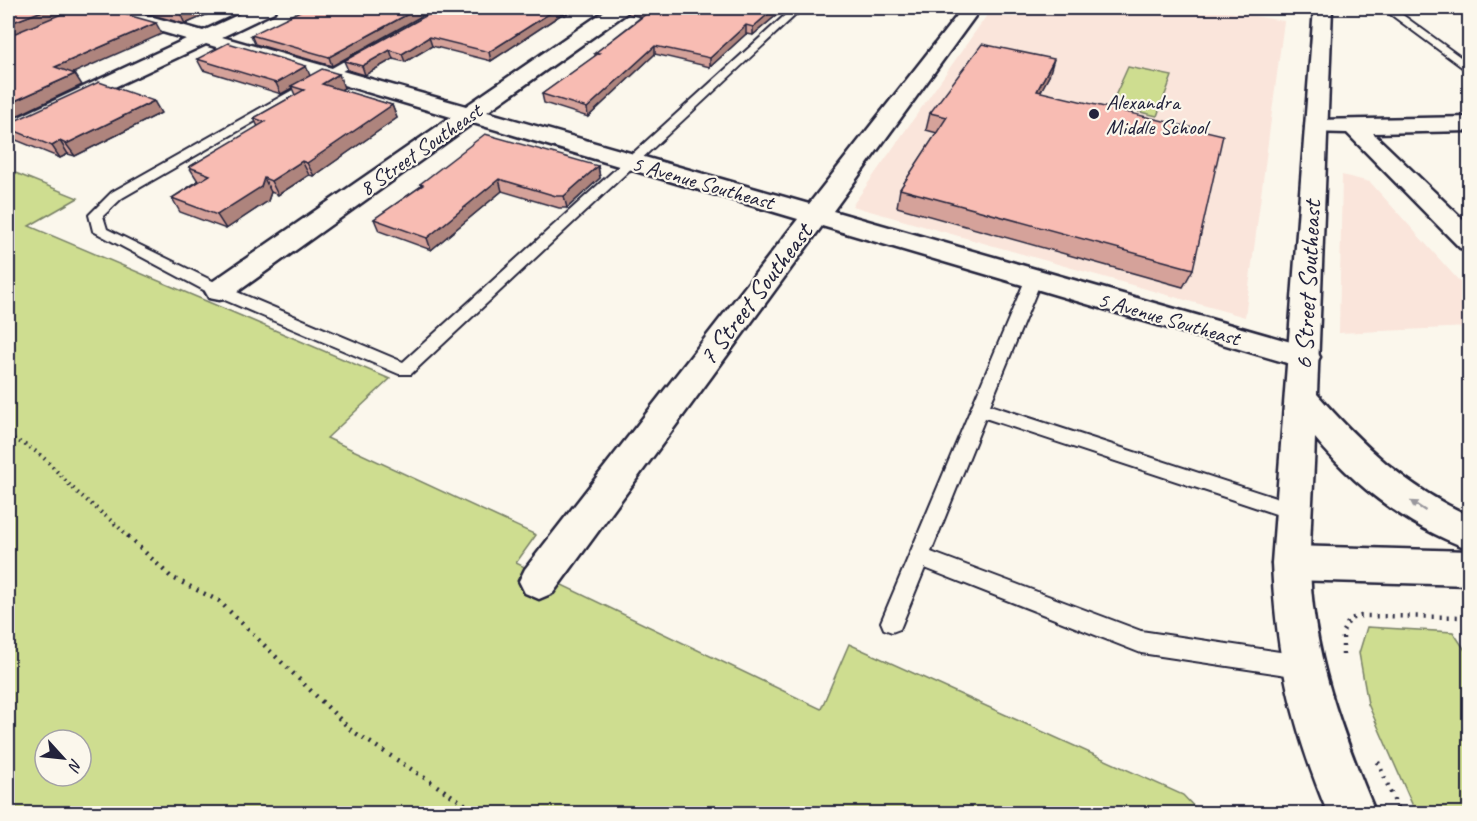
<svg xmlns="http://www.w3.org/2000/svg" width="1477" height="821" font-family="Caveat,sans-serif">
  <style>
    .built { fill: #fae5db }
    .green { fill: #cedd90; stroke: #788066; stroke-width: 1.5; fill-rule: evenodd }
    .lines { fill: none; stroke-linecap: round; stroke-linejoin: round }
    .service-casing { stroke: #22223b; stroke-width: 4 }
    .minor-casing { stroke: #22223b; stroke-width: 5 }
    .tertiary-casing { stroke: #22223b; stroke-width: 5 }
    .path-far1 { stroke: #22223b; stroke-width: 4; stroke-dasharray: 1.5 4.5; stroke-linecap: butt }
    .path { stroke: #22223b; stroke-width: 4.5; stroke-dasharray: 2 6; stroke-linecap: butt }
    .service { fill: #fbf7ec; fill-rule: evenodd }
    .minor { fill: #fbf7ec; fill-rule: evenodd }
    .tertiary { fill: #fbf7ec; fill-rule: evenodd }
    .wall { fill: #d5a29a; stroke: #22223b; stroke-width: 1.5 }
    .shaded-wall { fill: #ae847d; stroke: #22223b; stroke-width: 1.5 }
    .building { fill: #f8bcb3; stroke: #22223b; stroke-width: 1.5 }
    .oneway { fill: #99979c }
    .poi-dot { fill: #22223b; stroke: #fbf7ec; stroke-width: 2 }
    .labels { text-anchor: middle; stroke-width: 4.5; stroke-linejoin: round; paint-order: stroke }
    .far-poi-label { font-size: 22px; fill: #22223b; stroke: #fbf7ec; text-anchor: start }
    .far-street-label { font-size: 22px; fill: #22223b; stroke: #fbf7ec }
    .street-label { font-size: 26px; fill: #22223b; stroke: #fbf7ec }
  </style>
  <rect width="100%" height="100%" fill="#fbf7ec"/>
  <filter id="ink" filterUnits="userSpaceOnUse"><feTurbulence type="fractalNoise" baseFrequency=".0167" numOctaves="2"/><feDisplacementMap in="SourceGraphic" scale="12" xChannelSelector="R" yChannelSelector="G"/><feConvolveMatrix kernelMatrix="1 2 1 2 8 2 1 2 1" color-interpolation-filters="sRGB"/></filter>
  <g filter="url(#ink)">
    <!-- built -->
    <path class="built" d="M992 8H1208L1284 21 1245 317 852 206Z
      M1342 175 1370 182 1469 292V327L1339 333Z"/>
    <!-- green -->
    <path class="green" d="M1128 67 1172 76 1157 116 1111 105Z
      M8 170 78 198 29 226 390 379 327 438 536 535 516 563 821 709 849 644 1183 795 1200 813H8ZM45 740H81V776H45Z
      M1367 627 1453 632 1469 656V813H1416L1368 704 1359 653Z"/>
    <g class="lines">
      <defs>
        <path id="service" d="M793 8H803L411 374H399L213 295 93 231 89 215 112 192 362 51H370V55L122 198 103 216 107 229 225 287 403 362Z
          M1382 8H1393L1470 64V73Z
          M1034 273 1042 278 990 405 1294 504 1301 506 1304 512 1301 518 1294 520 985 418 931 552 1141 631 1300 655 1308 658 1312 666 1308 674 1300 677 1141 653 925 568 900 629 892 632 884 629 881 622 1026 278Z"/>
        <path id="minor" d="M93 8H121L203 31 253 8H276L274 12 222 37 466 106 609 8H630L628 12 487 112 809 204 963 8H981L833 211 1315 349 1320 357 1315 365 1304 368 822 226 553 593 539 599 525 593 519 581 525 569 798 219 473 123 229 298 219 300 209 298 205 291 209 284 451 117 206 44 8 137V122L186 39 95 12Z
          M1470 117V131L1373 133 1470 226V250L1460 248 1347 133 1308 132 1305 127 1308 122 1316 120Z
          M1291 546 1470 551V585L1291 580 1277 575 1272 563 1277 551Z"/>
        <path id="tertiary" d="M1314 8H1332L1317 394C1362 445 1407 488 1470 516V549C1409 527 1356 488 1315 438 1314 479 1310 521 1310 562 1311 652 1342 732 1376 814H1328C1292 727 1276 657 1272 563Z"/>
      </defs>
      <!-- service casing -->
      <use href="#service" class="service-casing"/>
      <!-- minor casing -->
      <use href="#minor" class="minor-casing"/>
      <!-- tertiary casing -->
      <use href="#tertiary" class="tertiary-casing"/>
      <!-- path-far1 -->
      <path class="path-far1" d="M8 437C45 451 50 467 77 492 94 507 113 521 130 538"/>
      <!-- path -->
      <path class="path" d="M128 536 171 577 219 601 351 730 480 814
        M1343 655V631L1350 619 1361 616 1470 617
        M1378 762 1400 814"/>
      <!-- service -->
      <use href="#service" class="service"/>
      <!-- minor -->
      <use href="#minor" class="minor"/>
      <!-- tertiary -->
      <use href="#tertiary" class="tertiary"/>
    </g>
    <!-- wall -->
    <path class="wall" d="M128 8H222L185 24Z
      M436 8 332 66 255 44 251 35Z
      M440 8H577L565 15 562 14 491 61 432 46 405 62 393 59 365 75 348 70 344 61Z
      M628 8H785L753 35 746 34 710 67 655 54 588 117 544 103 542 94 595 56V53L641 17 628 14Z
      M197 59 310 76 344 88 340 90 392 105 397 118 314 176 309 175 278 195 271 192 268 201 226 229 180 212 172 198 198 181 189 167 258 127 254 118 295 95 292 88 281 94 203 70Z
      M1049 76 1040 92 1193 269 1183 287 897 207 900 189 937 133 926 130 930 113Z
      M161 113 75 156 68 154 60 158 11 138 8 133V124Z
      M598 166 600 178 567 208H559L502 191 431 250 379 231 374 219 421 186 420 184Z"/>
    <!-- shaded-wall -->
    <path class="shaded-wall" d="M50 8H84L8 38V24Z
      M193 8H222L185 24 180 13Z
      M419 8H436L332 66 329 57Z
      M558 8H561L562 14 491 61 489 52Z
      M564 8H577L565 15Z
      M775 8H785L753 35V27Z
      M156 23 162 34 62 78 55 67Z
      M746 25V34L710 67V58Z
      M429 37 432 46 405 62 402 54Z
      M655 46V54L588 117 587 108Z
      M390 50 393 59 365 75 362 66Z
      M1054 59 1049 76 1032 108 1037 91Z
      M306 66 311 78 291 86 292 88 281 94 276 83Z
      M75 74 82 85 8 120V104Z
      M339 74 344 88 327 98 322 84Z
      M154 101 161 113 75 156 66 144Z
      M392 105 397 118 314 176 307 163Z
      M60 141 68 154 60 158 52 146Z
      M302 161 309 175 278 195 271 181Z
      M598 166 600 178 567 208 564 196Z
      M264 178 271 192 268 201 226 229 217 215Z
      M499 179 502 191 431 250 427 238Z"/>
    <!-- building -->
    <path class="building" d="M8 8H50L8 24Z
      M76 8H103L156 23 55 67 75 74 8 104V36Z
      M160 8H193L180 13Z
      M306 8H419L329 57 251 35Z
      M440 8H558L489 52 429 37 402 54 390 50 362 66 344 61Z
      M634 8H775L753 27 746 25 710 58 655 46 587 108 542 94 599 53H595L650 11Z
      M228 43 306 66 276 83 197 59Z
      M982 44 1054 59 1037 91 1223 135 1193 269 900 189 947 117 930 113Z
      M322 69 339 74 322 84 392 105 307 163 302 161 271 181 264 178 261 187 217 215 172 198 210 175 189 167 265 122 254 118 304 90 291 86Z
      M99 82 154 101 66 144 60 141 52 146 8 128V124Z
      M485 134 598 166 564 196H556L499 179 427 238 374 219 423 185 420 184Z"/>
    <!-- one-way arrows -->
    <defs><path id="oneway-solid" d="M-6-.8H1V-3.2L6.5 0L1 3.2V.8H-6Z" transform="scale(1.5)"/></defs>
    <use class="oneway" href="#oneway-solid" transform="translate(1418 506) rotate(-147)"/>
  </g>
  <!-- markers -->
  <circle class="poi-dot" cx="1094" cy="114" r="6"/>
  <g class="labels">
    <!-- far-poi labels -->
    <g class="far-poi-label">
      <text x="1106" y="109">Alexandra<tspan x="1106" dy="25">Middle School</tspan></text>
    </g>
    <!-- far-street labels -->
    <g class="far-street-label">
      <text transform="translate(420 149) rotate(-35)" y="8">8 Street Southeast</text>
      <text transform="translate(703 182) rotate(16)" y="8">5 Avenue Southeast</text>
      <text transform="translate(1169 318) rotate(16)" y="8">5 Avenue Southeast</text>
    </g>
    <!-- street labels -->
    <g class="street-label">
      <text transform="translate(1307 285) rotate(-87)" y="9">6 Street Southeast</text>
      <text transform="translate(755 294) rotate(-53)" y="9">7 Street Southeast</text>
    </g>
  </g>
  <!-- margin -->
  <rect width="1477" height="821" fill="none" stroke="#fbf7ec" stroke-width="30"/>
  <rect x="15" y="15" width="1447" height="791" fill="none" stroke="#22223b" stroke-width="2" filter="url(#ink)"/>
  <!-- north arrow -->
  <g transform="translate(63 758) rotate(117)"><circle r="28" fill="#fbf7ec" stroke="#a4a2a5" stroke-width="1.5"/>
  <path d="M0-4.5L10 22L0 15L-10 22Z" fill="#22223b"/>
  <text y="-9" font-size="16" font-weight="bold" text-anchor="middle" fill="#22223b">N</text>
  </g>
</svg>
